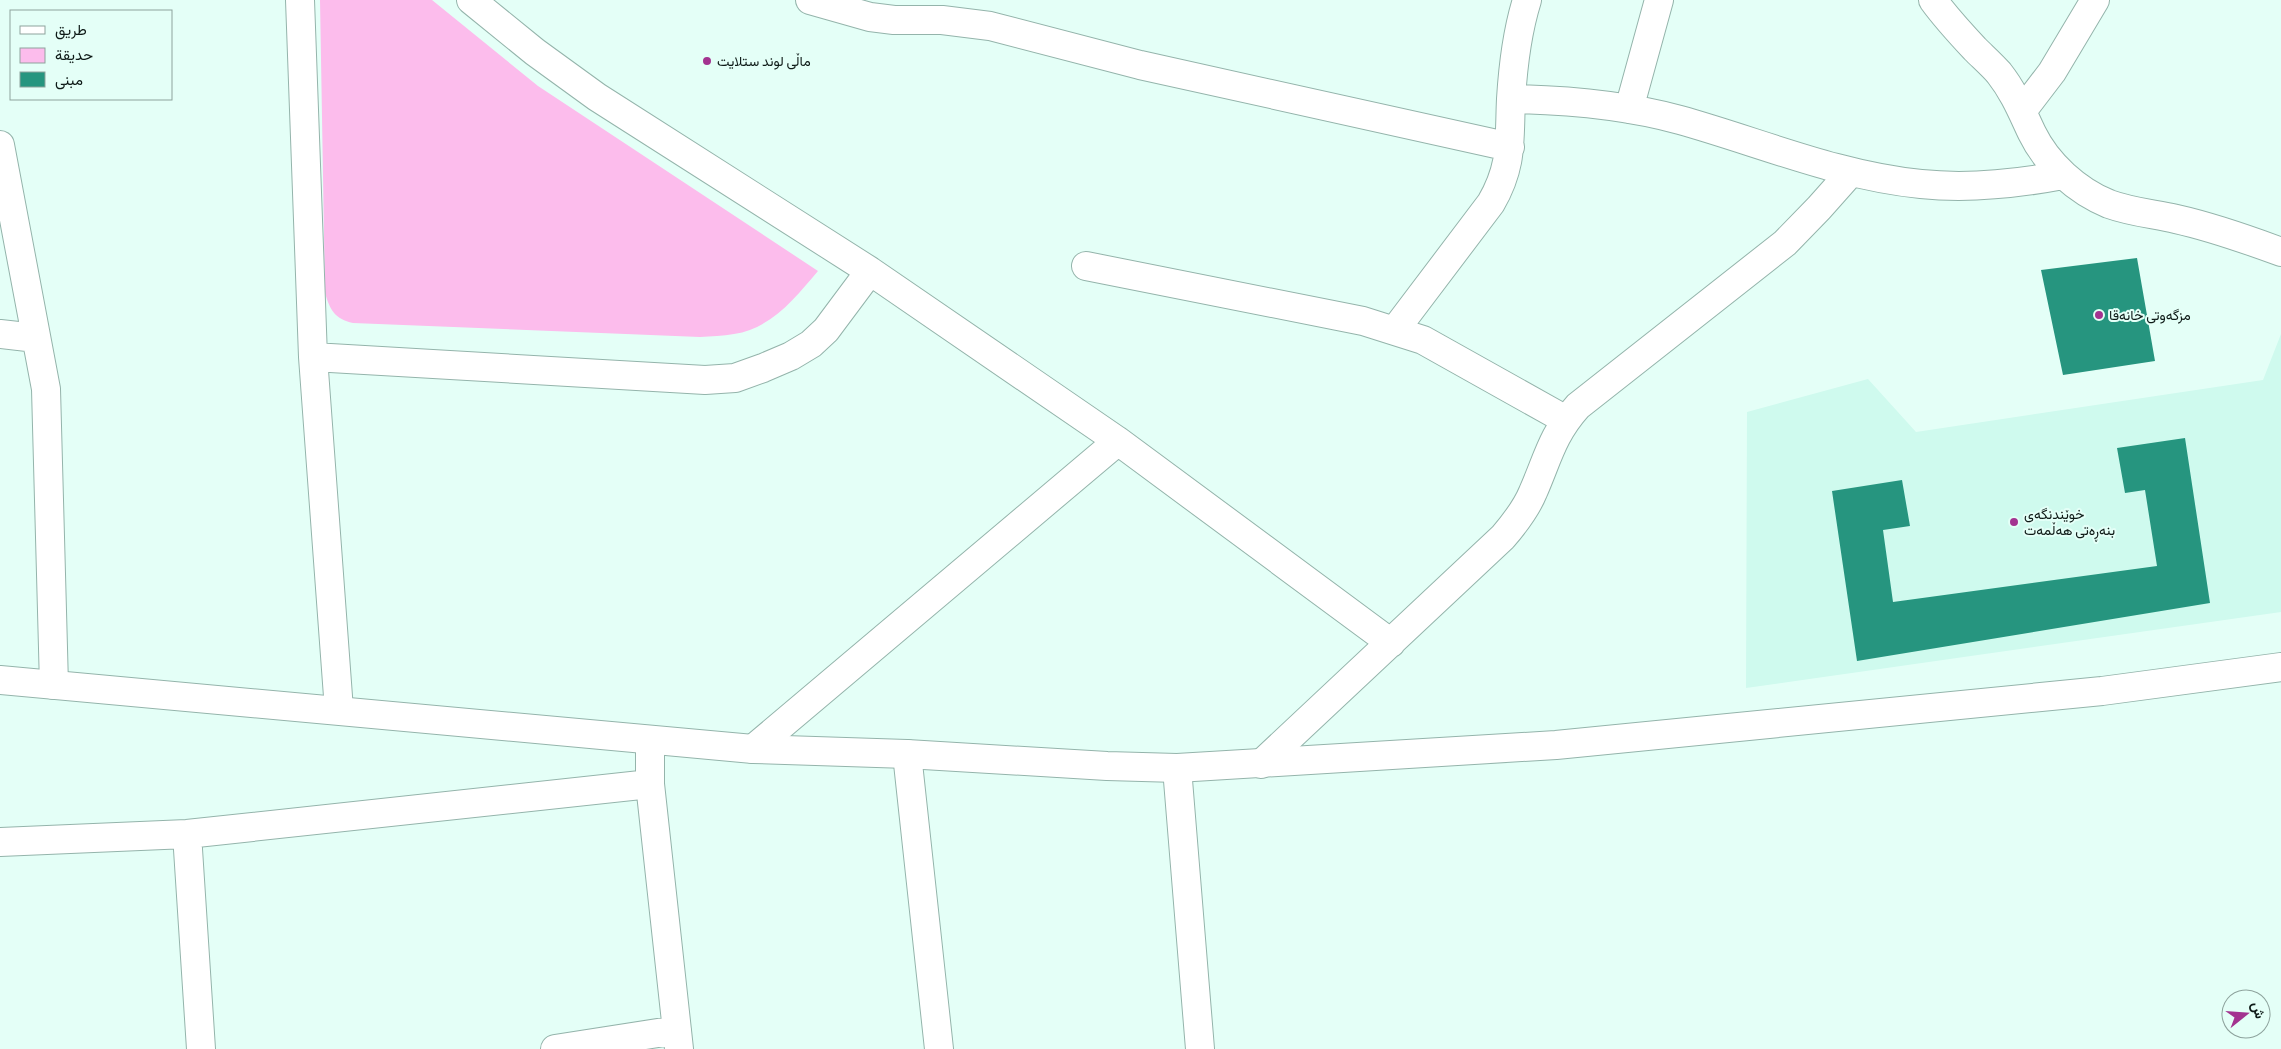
<svg xmlns="http://www.w3.org/2000/svg" width="2281" height="1049" font-family="Barlow,Vazirmatn,sans-serif">
  <style>
    .built { fill: #cffaee }
    .green { fill: #fcbcec }
    .building { fill: #26957f }
    .lines { fill: none; stroke-linecap: round; stroke-linejoin: round }
    .street-casing { stroke: #94b4ab; stroke-width: 30 }
    .secondary-casing { stroke: #94b4ab; stroke-width: 30 }
    .street { stroke: #fff; stroke-width: 28 }
    .secondary { stroke: #fff; stroke-width: 28 }
    .poi-dot { fill: #a33390; stroke: #e4fff7; stroke-width: 2 }
    .labels { text-anchor: middle; stroke-width: 4; stroke-linejoin: round; paint-order: stroke }
    .poi-label { font-size: 14px; fill: #0e1a17; stroke: #e4fff7; text-anchor: start }
  </style>
  <rect width="100%" height="100%" fill="#e4fff7"/>
  <!-- built -->
  <path class="built" d="M2281 334V612L1746 688 1747 412 1868 379 1916 432 2263 380Z"/>
  <!-- green -->
  <path class="green" d="M320 0H432L538 86 818 271C795 298 772 328 734 334 723 336 711 336 700 337L353 323C335 319 330 310 325 293Z"/>
  <!-- building -->
  <path class="building" d="M2137 258 2155 361 2063 375 2041 270Z
    M2185 438 2210 603 1857 661 1832 491 1902 480 1910 526 1883 530 1893 602 2157 566 2145 490 2125 493 2117 448Z"/>
  <g class="lines">
    <defs>
      <path id="street" d="M300 0 313 357 339 710
        M471 0 535 52 597 97 870 271 1118 441 1391 643
        M810 0 870 17 894 20H942L990 26 1140 65 1510 147
        M1933 0C1946 18 1960 33 1975 49 1983 57 1992 65 1999 73 2014 92 2022 112 2032 133 2047 164 2077 191 2109 204 2131 212 2154 214 2176 219 2212 227 2246 239 2281 252
        M1511 99C1568 100 1625 105 1680 120 1759 142 1838 176 1921 184 1969 189 2016 184 2063 175
        M1629 109 1659 0
        M2023 110 2052 72 2095 0
        M0 145 46 389 54 685
        M1086 266 1363 321 1423 340 1566 420
        M1395 330 1491 203C1513 165 1509 141 1511 99 1513 66 1517 32 1527 0
        M0 334 36 338
        M313 357 705 380 735 378 763 368 791 356 811 344 826 330 870 271
        M650 740V784L679 1049
        M753 749 1118 441
        M907 754 939 1049
        M1261 764 1503 537C1515 523 1526 509 1533 492 1548 458 1552 435 1578 406L1785 243 1819 208 1851 172
        M1177 768 1200 1049
        M187 834 201 1049
        M0 842 187 834 650 784
        M555 1049 677 1030"/>
      <path id="secondary" d="M0 680 753 749 907 754 1107 766 1177 768 1556 745 2102 691 2281 667"/>
    </defs>
    <!-- street casing -->
    <use href="#street" class="street-casing"/>
    <!-- secondary casing -->
    <use href="#secondary" class="secondary-casing"/>
    <!-- street -->
    <use href="#street" class="street"/>
    <!-- secondary -->
    <use href="#secondary" class="secondary"/>
  </g>
  <!-- markers -->
  <g class="poi-dot">
    <circle cx="707" cy="61" r="5"/>
    <circle cx="2099" cy="315" r="5"/>
    <circle cx="2014" cy="522" r="5"/>
  </g>
  <g class="labels">
    <!-- poi labels -->
    <g class="poi-label">
      <text x="717" y="66">ماڵی لوند ستلایت</text>
      <text x="2109" y="320">مزگەوتی خانەقا</text>
      <text x="2024" y="519">خوێندنگەی<tspan x="2024" dy="16">بنەڕەتی هەڵمەت</tspan></text>
    </g>
  </g>
  <!-- legend -->
  <rect x="10" y="10" width="162" height="90" fill="#e4fff7" stroke="#8ea39d"/>
  <rect x="20" y="26" width="25" height="8" fill="#ffffff" stroke="#8ea39d"/>
  <text x="55" y="35" font-size="15" fill="#0e1a17">طريق</text>
  <rect x="20" y="48" width="25" height="15" fill="#fcbcec" stroke="#8ea39d"/>
  <text x="55" y="60" font-size="15" fill="#0e1a17">حديقة</text>
  <rect x="20" y="72" width="25" height="15" fill="#26957f" stroke="#8ea39d"/>
  <text x="55" y="85" font-size="15" fill="#0e1a17">مبنى</text>
  <!-- north arrow -->
  <g transform="translate(2246 1014) rotate(73)"><circle r="24" fill="#e4fff7" stroke="#8ea39d"/>
  <path d="M0-4L9 19L0 12L-9 19Z" fill="#a33390"/>
  <text y="-8" font-size="14" font-weight="bold" text-anchor="middle" fill="#0e1a17">ش</text>
  </g>
</svg>
